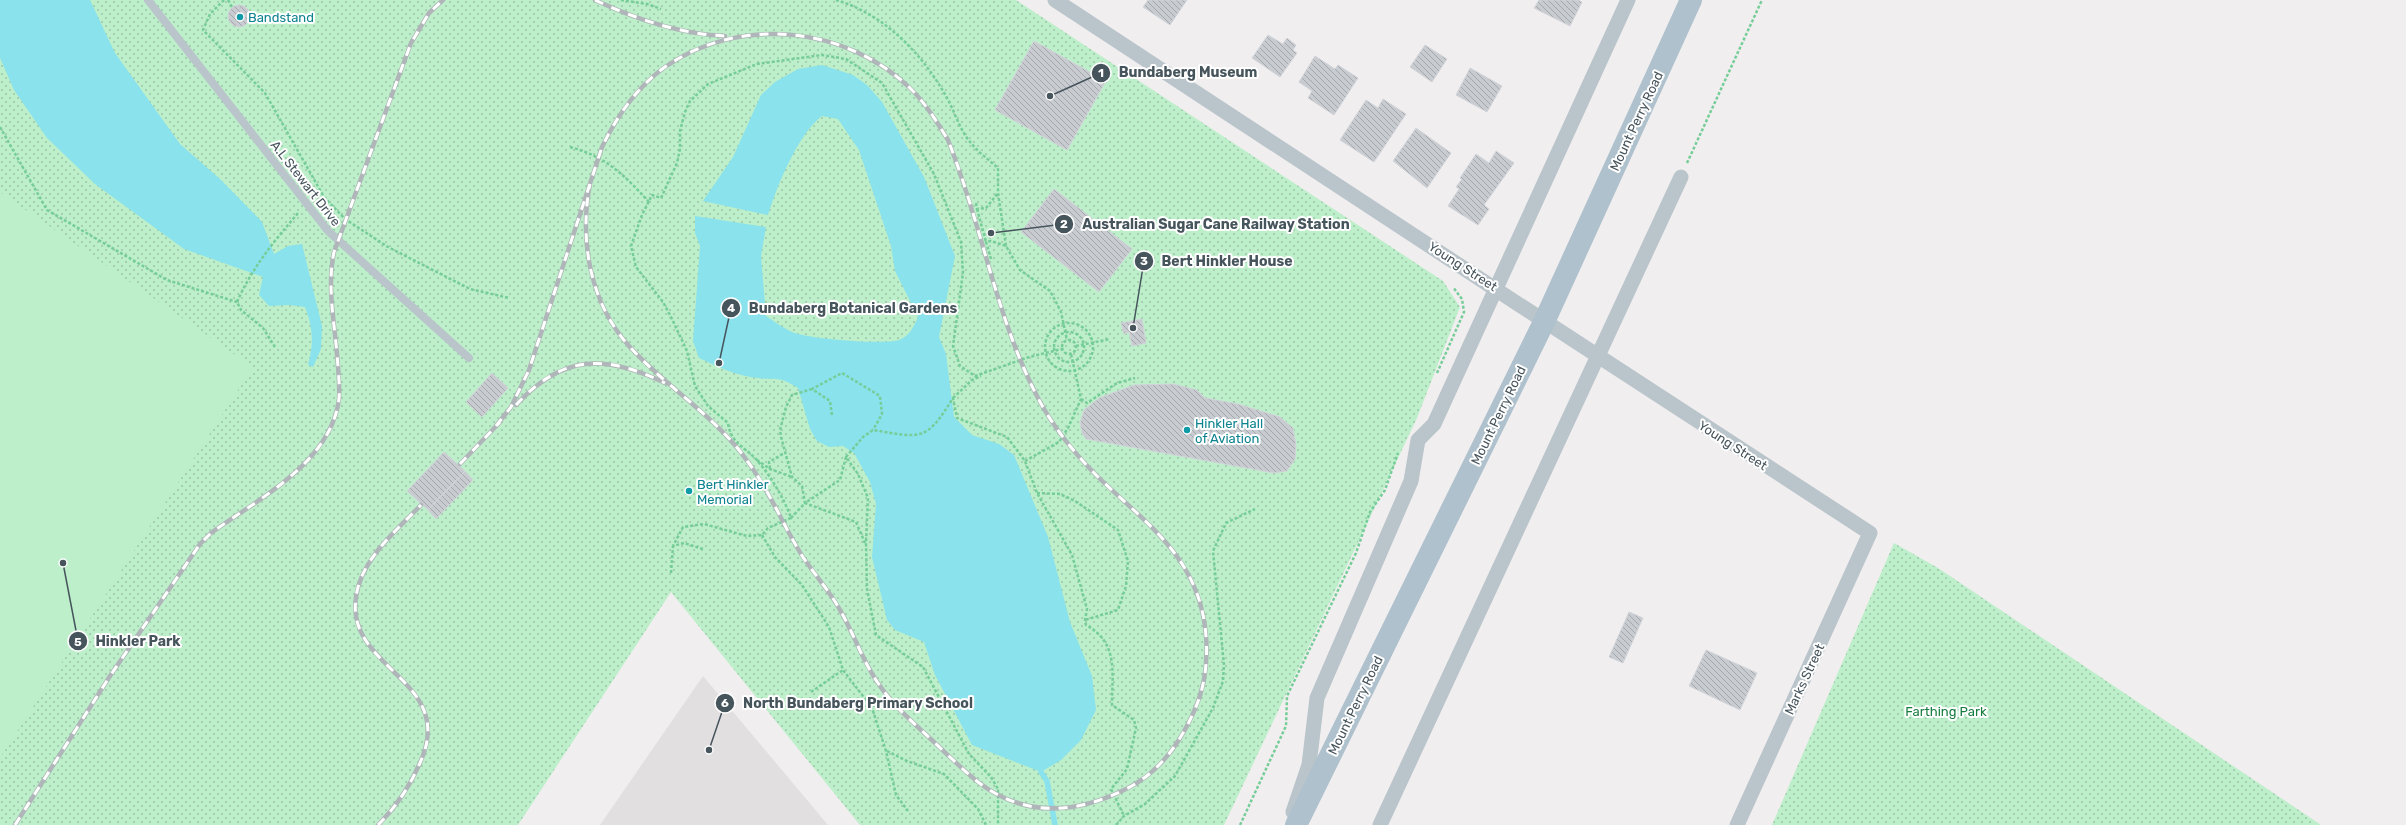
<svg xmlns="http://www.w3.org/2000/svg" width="2406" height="825" font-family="Rubik,sans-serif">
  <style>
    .education { fill: #e2dfe1 }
    .green { fill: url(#green-dots) }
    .pitch { fill: #bdefca }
    .water { fill: #8ae2ec }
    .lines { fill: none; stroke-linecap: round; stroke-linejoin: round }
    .stream { stroke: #8ae2ec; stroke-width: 5.5 }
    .building { fill: url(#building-back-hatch); stroke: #d2d5da }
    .path { stroke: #75cd98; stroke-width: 2.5; stroke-dasharray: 3 2; stroke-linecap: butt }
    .service { stroke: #bac5cb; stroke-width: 8 }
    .minor { stroke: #bac5cb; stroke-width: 15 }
    .primary { stroke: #aec1cd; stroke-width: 22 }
    .rail-casing { stroke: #b0b5b9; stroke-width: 4.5 }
    .rail { stroke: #fff; stroke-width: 3; stroke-dasharray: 9; stroke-linecap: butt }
    .culture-dot { fill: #0f9aa8; stroke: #fff; stroke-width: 1.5 }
    .labels { text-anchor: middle; stroke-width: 4; stroke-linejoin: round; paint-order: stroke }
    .culture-label { font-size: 13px; fill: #0d838f; stroke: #fff; text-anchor: start }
    .street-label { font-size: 13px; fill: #46545c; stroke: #fff }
    .park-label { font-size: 13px; fill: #177d3f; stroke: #fff }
    .leader { fill: none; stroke: #46545c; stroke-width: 1.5 }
    .callout-dot { fill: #46545c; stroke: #fff; stroke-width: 1.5 }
    .mark-label { font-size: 12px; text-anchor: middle; font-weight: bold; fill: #fff }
    .callout-label { font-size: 14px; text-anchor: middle; font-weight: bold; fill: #46545c; stroke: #fff; stroke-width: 4; stroke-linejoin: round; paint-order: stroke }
  </style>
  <defs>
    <pattern id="green-dots" width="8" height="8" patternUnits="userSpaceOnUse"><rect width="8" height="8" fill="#bdefca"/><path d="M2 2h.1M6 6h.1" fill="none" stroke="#9bc4a7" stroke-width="1.8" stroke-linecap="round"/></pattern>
    <pattern id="building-back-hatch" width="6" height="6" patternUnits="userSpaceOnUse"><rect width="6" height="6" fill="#c8ccd1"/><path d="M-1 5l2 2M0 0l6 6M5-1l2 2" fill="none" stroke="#a4a8ad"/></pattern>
  </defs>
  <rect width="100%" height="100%" fill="#f1eeef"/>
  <!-- education -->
  <path class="education" d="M703 676 828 825H600Z"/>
  <!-- green -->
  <path class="green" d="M0 0H1016L1443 281 1460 307 1417 418 1224 825H860L671 592 518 825H0Z
    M1894 543 1938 568 2321 825H1772Z"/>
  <!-- pitch -->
  <path class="pitch" d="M0 192 253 367 0 758Z"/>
  <!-- water -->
  <path class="water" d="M0 0H90L115 53 180 144 220 179 262 222 274 254 288 246 302 244 322 326 321 349 313 367 308 365C314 343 313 328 305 307L289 305 269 306 259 295 263 277 184 249 95 184 47 138 14 90 0 58Z
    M822 65 853 75 867 85 882 102 924 177 955 256 939 337 946 354 954 417 972 435 999 444 1014 455 1048 537 1070 622 1092 676 1096 710 1081 740 1061 760 1041 772 972 745 935 675 924 642 895 630 887 620 872 557 876 504 870 482 854 453 843 446 829 447 817 441 810 429 798 388C777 375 780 381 758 378 737 376 718 367 699 358L693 341 700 246 695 233V216L766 227 761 256 766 316C774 321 783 328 792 332 808 339 883 345 899 340 910 336 914 326 918 317L895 271 891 246 859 150 838 119 822 116C798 134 777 186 768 215L703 201 733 157 761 95 775 82 798 69Z"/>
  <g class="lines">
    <!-- stream -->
    <path class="stream" d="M1041 772 1047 781 1055 825"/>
  </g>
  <!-- building -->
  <path class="building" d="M1148 0H1187L1170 25 1143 7Z
    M1539 0H1578L1582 2 1570 26 1534 8Z
    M228 16a11 11 0 1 1 22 0a11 11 0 1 1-22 0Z
    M1268 35 1283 44 1287 38 1296 45 1293 50 1297 53 1280 77 1252 58Z
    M1034 41 1106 81 1067 150 995 110Z
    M1425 45 1447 59 1432 82 1410 67Z
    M1315 56 1335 69 1338 65 1358 78 1334 115 1308 98 1312 91 1299 82Z
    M1470 68 1502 86 1487 112 1456 95Z
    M1383 99 1406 114 1374 162 1340 140 1366 100 1378 108Z
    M1416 128 1451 153 1427 188 1393 161Z
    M1496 151 1514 163 1484 205 1489 209 1478 225 1448 206 1459 189 1456 187 1462 179 1460 178 1476 154 1489 163Z
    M1054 189 1132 249 1099 292 1021 232Z
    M1142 319 1146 343 1132 346 1129 332 1124 334 1121 323Z
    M492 373 508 388 482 417 466 402Z
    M1173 384 1197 390 1205 398 1238 404 1280 417 1293 428 1296 445 1295 459 1287 471 1274 473 1086 439 1082 433 1080 423 1084 410 1099 398 1134 385Z
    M444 452 465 471 428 510 407 491Z
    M465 471 473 480 436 519 428 510Z
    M1629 612 1643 618 1623 663 1609 657Z
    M1706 650 1757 673 1740 710 1689 686Z"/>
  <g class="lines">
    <!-- path -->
    <path class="path" d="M224 0 210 14 203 30 265 93 324 197 345 219 388 247 470 289 509 298
      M228 0 232 7
      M621 0 647 4 661 9
      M836 0C884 14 923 54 947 98 955 112 960 131 971 143 978 152 989 160 998 168V193L1006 246
      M0 127 47 210 167 280 237 302
      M570 147C607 157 624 175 649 202
      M1687 163 1762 0
      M976 203 977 209 986 208 998 193
      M977 209 986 242
      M991 259 986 242 991 241 1006 246 1020 270 1050 291 1056 302 1061 312 1067 340
      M1045 347a24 24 0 1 1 48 0a24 24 0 1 1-48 0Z
      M1054 347a15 15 0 1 1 30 0a15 15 0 1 1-30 0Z
      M1062 347a7 7 0 1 1 14 0a7 7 0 1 1-14 0Z
      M1076 346 1110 339
      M275 347 263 328 241 310 237 302C252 268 274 241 299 212
      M1437 373 1464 312 1462 299 1453 287
      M812 389 792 395 786 407 780 430 781 437 792 477 802 486 805 503 840 480 846 457 858 474 868 498 866 543 867 589 876 635 923 667 969 754 991 777 998 789V825
      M953 398 972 380 981 376
      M1081 399 1087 403 1117 383 1135 378
      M832 415 830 401 812 389 842 373 880 396 882 414 873 430
      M846 457 863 437 873 430C922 438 926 442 953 398L957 418 1007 437 1025 461 1037 493 1072 555 1087 609 1085 620 1086 625C1119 643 1112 673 1112 705L1134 720 1136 728 1127 769 1111 789 1124 816
      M757 460 770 469 792 477
      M1025 461 1059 442 1068 428 1081 399 1071 354
      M770 469 769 462 786 452
      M1037 493 1060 494 1075 501 1118 530 1128 561 1126 586 1118 610 1085 620
      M791 518 805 503 856 522 865 543
      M762 535 775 557 802 585 829 627 843 670 872 708 886 751 896 795 908 811
      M703 549 684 543 673 546 683 527 704 524 747 536 762 535 768 528 791 518C784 498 770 475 756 459 743 446 731 443 728 423L708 406 695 386 687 351 672 319 663 302 636 267 631 246 642 215 652 195 661 198 677 163 680 149V131L685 112 690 101 708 84 757 64 822 55 846 59 882 83 934 174 961 242 963 273 953 346 960 366 975 376 1029 357 1062 349
      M671 573 673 546
      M811 692 843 670
      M887 751 907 761 944 774 978 809 986 825
      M1116 825 1124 816 1145 804 1175 776 1213 708 1223 681 1224 665 1213 551 1226 523 1255 509
      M1240 825 1286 726 1287 696 1356 553 1370 512 1385 490 1398 453"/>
    <!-- service -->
    <path class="service" d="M148 0 328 231 469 358"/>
    <!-- minor -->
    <path class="minor" d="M1055 0C1327 178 1597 357 1870 533L1737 825
      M1293 812 1309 765 1317 698 1411 481 1418 440 1434 424 1628 0
      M1380 825 1681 177"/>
    <!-- primary -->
    <path class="primary" d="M1296 825 1544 322 1691 0"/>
    <defs>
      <path id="rail" d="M595 0C635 19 681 34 725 36
        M516 405C563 354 605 354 665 383
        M496 426 511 407 529 370 602 147C617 116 637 87 665 67 740 15 846 26 911 89 926 104 937 122 948 140 982 225 996 318 1038 398 1053 427 1075 454 1098 477 1149 526 1200 559 1206 636 1208 661 1205 686 1195 709 1181 742 1159 773 1126 789 1076 814 1025 818 978 782 963 770 949 756 935 743 915 724 893 706 878 683 862 660 854 634 840 610 828 588 810 570 798 549 781 520 768 489 748 462 716 416 667 388 630 347 590 304 579 240 590 184
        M460 464 500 422
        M15 825 110 676 200 544 211 533C258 499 331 463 339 399 340 384 338 369 337 354 334 320 327 285 334 252L411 43 429 13 443 0
        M378 825C395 808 409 788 419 765 460 679 345 671 356 597 361 559 396 531 421 505"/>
    </defs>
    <!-- rail casing -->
    <use href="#rail" class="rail-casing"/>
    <!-- rail -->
    <use href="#rail" class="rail"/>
  </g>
  <!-- markers -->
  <g class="culture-dot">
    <circle cx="240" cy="17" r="4"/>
    <circle cx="1187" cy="430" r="4"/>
    <circle cx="689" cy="491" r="4"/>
  </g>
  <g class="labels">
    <!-- culture labels -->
    <g class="culture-label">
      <text x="248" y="22">Bandstand</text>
      <text x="1195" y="428">Hinkler Hall<tspan x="1195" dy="15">of Aviation</tspan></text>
      <text x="697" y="489">Bert Hinkler<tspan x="697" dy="15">Memorial</tspan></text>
    </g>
    <!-- street labels -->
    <g class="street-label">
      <text transform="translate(1636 121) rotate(-65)" y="5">Mount Perry Road</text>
      <text transform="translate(306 183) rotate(52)" y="5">A.L Stewart Drive</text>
      <text transform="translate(1463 266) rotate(33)" y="5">Young Street</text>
      <text transform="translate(1498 415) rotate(-64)" y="5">Mount Perry Road</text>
      <text transform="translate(1733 445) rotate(33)" y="5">Young Street</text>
      <text transform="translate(1804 679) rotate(-65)" y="5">Marks Street</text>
      <text transform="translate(1355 705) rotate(-64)" y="5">Mount Perry Road</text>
    </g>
    <!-- park labels -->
    <g class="park-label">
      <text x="1946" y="716">Farthing Park</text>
    </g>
  </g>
  <!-- callouts -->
  <path class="leader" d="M1050 96L1101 73M991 233L1064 224M1133 328L1144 261M719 363L731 308M63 563L78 641M709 750L725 703"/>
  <g class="callout-dot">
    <circle cx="1050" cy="96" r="4"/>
    <circle cx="991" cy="233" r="4"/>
    <circle cx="1133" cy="328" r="4"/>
    <circle cx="719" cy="363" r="4"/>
    <circle cx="63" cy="563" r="4"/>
    <circle cx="709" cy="750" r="4"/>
    <circle cx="1101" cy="73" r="10"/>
    <circle cx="1064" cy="224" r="10"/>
    <circle cx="1144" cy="261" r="10"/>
    <circle cx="731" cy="308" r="10"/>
    <circle cx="78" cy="641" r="10"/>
    <circle cx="725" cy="703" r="10"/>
  </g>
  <g class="mark-label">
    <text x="1101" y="77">1</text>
    <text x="1064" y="228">2</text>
    <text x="1144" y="265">3</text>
    <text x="731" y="312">4</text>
    <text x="78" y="646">5</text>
    <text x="725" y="707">6</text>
  </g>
  <g class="callout-label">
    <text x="1188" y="77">Bundaberg Museum</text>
    <text x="1216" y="229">Australian Sugar Cane Railway Station</text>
    <text x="1227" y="266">Bert Hinkler House</text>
    <text x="853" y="313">Bundaberg Botanical Gardens</text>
    <text x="138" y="646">Hinkler Park</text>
    <text x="858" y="708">North Bundaberg Primary School</text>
  </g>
</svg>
